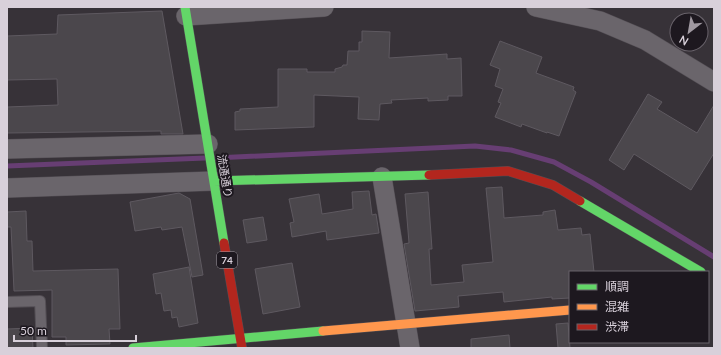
<svg xmlns="http://www.w3.org/2000/svg" width="721" height="355" font-family="Lato,'Noto Sans JP',sans-serif">
  <style>
    .lines { fill: none; stroke-linecap: round; stroke-linejoin: round }
    .stream { stroke: #673e73; stroke-width: 5 }
    .building { fill: #4b474c; stroke: #5e5960 }
    .lane-casing { stroke: #534e54; stroke-width: 12 }
    .street-casing { stroke: #534e54; stroke-width: 20 }
    .fast-casing { stroke: #534e54; stroke-width: 10 }
    .slow-casing { stroke: #534e54; stroke-width: 10 }
    .jam-casing { stroke: #534e54; stroke-width: 10 }
    .lane { stroke: #6a656b; stroke-width: 10 }
    .street { stroke: #6a656b; stroke-width: 19 }
    .fast { stroke: #63d668; stroke-width: 9 }
    .slow { stroke: #ff974d; stroke-width: 9 }
    .jam { stroke: #b3261e; stroke-width: 9 }
    .labels { text-anchor: middle; stroke-width: 4; stroke-linejoin: round; paint-order: stroke }
    .shield { fill: #1d181f; stroke: #a099a2; stroke-width: 1 }
    .shield-label { font-size: 10px; font-weight: bold; fill: #d8d0da }
    .street-label { font-size: 11px; fill: #d8d0da; stroke: #1d181f }
  </style>
  <rect width="100%" height="100%" fill="#373238"/>
  <g class="lines">
    <!-- stream -->
    <path class="stream" d="M215 158 475 146 511 150 554 162 591 182 714 257
      M7 166 205 158"/>
  </g>
  <!-- building -->
  <path class="building" d="M162 11 183 134H161V131L7 133V107L58 105 57 79 7 80V36L57 34 58 15Z
    M362 31 390 32 389 58 447 54V59L461 58 462 96H448V100L428 101V98L391 100 392 103 380 104 379 120 358 119 359 97 314 95V127L235 130V112L240 111V109L278 107V69H307V72H335V69L342 67 343 65H347L348 51H359V42H362Z
    M500 41 542 57 536 73 574 87 573 90 576 92 559 136 547 132V133L522 124 521 127 495 117 501 103 498 102 503 89 495 86 500 69 490 65Z
    M648 94 662 102 657 109 697 133 714 105V153L691 190 634 154 624 170 609 160Z
    M502 187 504 218 543 215V212L555 210 558 230 581 228 582 235 590 234 594 272H570V298L552 299V297L504 302 503 292 458 296 459 307 415 311 404 244 409 243 405 194 428 192 432 249H429L431 285 464 282 462 265 493 262 486 188Z
    M369 191 372 215 376 214 379 233 327 240 326 231 292 237 290 223 294 222 289 199 319 194 322 214 353 209 352 192Z
    M179 193 190 199 203 275 192 277 182 227 162 230 161 227 135 231 130 202Z
    M26 211 27 241H32L33 271 118 269 120 329H109L110 344 66 345V337H52V290L14 291 11 227H7V212Z
    M263 217 267 240 247 243 243 220Z
    M292 263 300 307 263 314 255 269Z
    M189 267 198 323 179 327 177 317 172 318 171 310 164 311 161 293 156 294 153 274Z
    M568 323 570 348H558L556 324Z
    M32 328 33 348H7V329Z
    M509 335 510 348H471V339Z"/>
  <g class="lines">
    <defs>
      <path id="lane" d="M7 302 40 301 42 348"/>
      <path id="street" d="M536 7 600 21 645 40 714 82
        M186 16 324 7
        M7 149 208 144
        M382 177 410 348
        M7 188 214 181"/>
      <path id="fast" d="M185 7 224 243
        M214 181 429 175
        M580 201 701 272
        M133 348 323 331"/>
      <path id="slow" d="M323 331 570 310"/>
      <path id="jam" d="M429 175 508 171 553 185 580 201
        M224 243 242 348"/>
    </defs>
    <!-- lane casing -->
    <use href="#lane" class="lane-casing"/>
    <!-- street casing -->
    <use href="#street" class="street-casing"/>
    <!-- fast casing -->
    <use href="#fast" class="fast-casing"/>
    <!-- slow casing -->
    <use href="#slow" class="slow-casing"/>
    <!-- jam casing -->
    <use href="#jam" class="jam-casing"/>
    <!-- lane -->
    <use href="#lane" class="lane"/>
    <!-- street -->
    <use href="#street" class="street"/>
    <!-- fast -->
    <use href="#fast" class="fast"/>
    <!-- slow -->
    <use href="#slow" class="slow"/>
    <!-- jam -->
    <use href="#jam" class="jam"/>
  </g>
  <g class="labels">
    <!-- shield labels -->
    <rect class="shield" x="217" y="252" width="20" height="16" rx="3"/>
    <g class="shield-label">
      <text x="227" y="264">74</text>
    </g>
    <!-- street labels -->
    <g class="street-label">
      <text transform="translate(225 176) rotate(81)" y="4">流通通り</text>
    </g>
  </g>
  <!-- border -->
  <rect width="721" height="355" fill="none" stroke="#d8d0da" stroke-width="16"/>
  <!-- legend -->
  <rect x="569" y="271" width="140" height="72" fill="#1d181f" stroke="#68626a"/>
  <rect x="577" y="284" width="20" height="6" fill="#63d668" stroke="#68626a"/>
  <text x="605" y="291" font-size="12" fill="#d8d0da">順調</text>
  <rect x="577" y="304" width="20" height="6" fill="#ff974d" stroke="#68626a"/>
  <text x="605" y="311" font-size="12" fill="#d8d0da">混雑</text>
  <rect x="577" y="324" width="20" height="6" fill="#b3261e" stroke="#68626a"/>
  <text x="605" y="331" font-size="12" fill="#d8d0da">渋滞</text>
  <!-- north arrow -->
  <g transform="translate(689 32) rotate(211)"><circle r="19" fill="#1d181f" stroke="#68626a"/>
  <path d="M0-3L7 15L0 10L-7 15Z" fill="#a099a1"/>
  <text y="-6" font-size="11" font-weight="bold" text-anchor="middle" fill="#d8d0da">N</text>
  </g>
  <!-- scale -->
  <path d="M14 335v6h122v-6" fill="none" stroke="#d8d0da" stroke-width="2"/>
  <text x="20" y="335" font-size="12" fill="#d8d0da" stroke="#1d181f" stroke-width="3" paint-order="stroke">50 m</text>
</svg>
